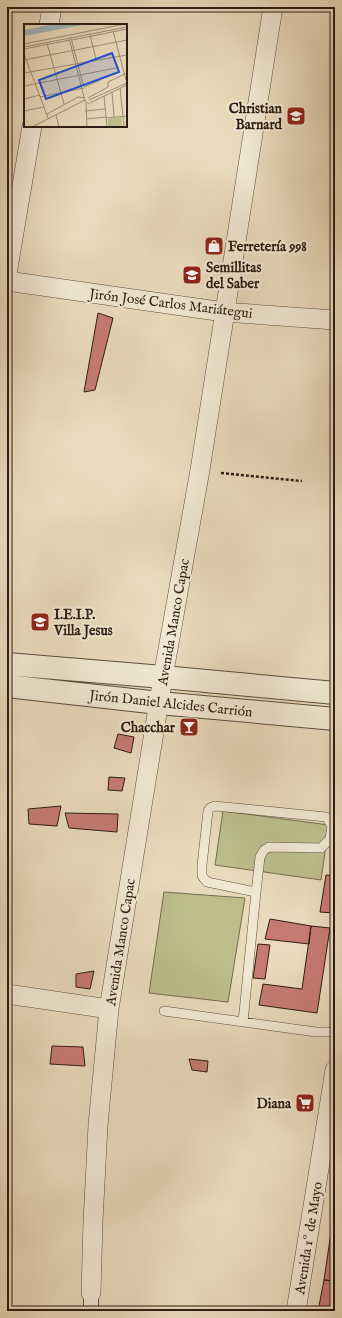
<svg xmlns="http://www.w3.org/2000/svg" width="342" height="1318" font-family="'IM FELL English',serif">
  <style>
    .green { fill: #bdbd8c; stroke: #766c50 }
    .building { fill: #c67b71; stroke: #2e1c13 }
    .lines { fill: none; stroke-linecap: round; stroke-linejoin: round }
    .service-casing { stroke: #5d4c3d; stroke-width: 10 }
    .pedestrian-casing { stroke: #5d4c3d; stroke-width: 16 }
    .minor-casing { stroke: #5d4c3d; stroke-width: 20 }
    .tertiary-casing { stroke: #5d4c3d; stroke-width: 24 }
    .path { stroke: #2e1c13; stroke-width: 2.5; stroke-dasharray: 3 2; stroke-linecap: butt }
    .service { stroke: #f1e7d3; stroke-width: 9 }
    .pedestrian { stroke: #f1e7d3; stroke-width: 14 }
    .minor { stroke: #f1e7d3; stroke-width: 19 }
    .tertiary { stroke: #f1e7d3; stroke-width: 22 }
    .labels { text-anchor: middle; stroke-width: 4; stroke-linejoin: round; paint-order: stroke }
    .poi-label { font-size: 14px; font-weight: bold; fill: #2e1c13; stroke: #f1e7d3; text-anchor: end }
    .street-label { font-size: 14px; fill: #2e1c13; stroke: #f1e7d3 }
    .inset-road { fill: none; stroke: #9e8e78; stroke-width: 1 }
    .view { fill: #1d4ed8; fill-opacity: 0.15; stroke: #1d4ed8; stroke-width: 2 }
    .inset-edge { fill: none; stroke: #2e1c13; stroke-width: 2 }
  </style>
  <rect width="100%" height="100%" fill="#e9dabb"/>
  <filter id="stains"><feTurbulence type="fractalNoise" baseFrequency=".005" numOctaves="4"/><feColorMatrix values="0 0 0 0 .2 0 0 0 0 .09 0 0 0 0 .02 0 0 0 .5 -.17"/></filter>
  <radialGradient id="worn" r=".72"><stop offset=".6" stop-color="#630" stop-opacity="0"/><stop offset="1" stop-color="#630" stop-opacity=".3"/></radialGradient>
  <!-- green -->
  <path class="green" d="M223 811 329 825 321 880 215 865Z
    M164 892 245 898 228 1002 149 993Z"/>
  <!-- building -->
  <path class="building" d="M98 313 113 318 95 390 84 392Z
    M118 734 134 737 131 753 114 748Z
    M109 777 125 778 122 791 108 790Z
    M61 806 57 826 29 824 28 809Z
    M65 813 118 814 117 832 69 828Z
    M326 875 335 876V899L333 913 320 912Z
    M270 919 311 926 309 944 265 939Z
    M311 926 330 928 317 1013 259 1005 263 984 302 989Z
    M258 944 270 945 265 979 253 978Z
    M94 971 90 989 76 987V974Z
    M52 1046 83 1047 85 1066 50 1064Z
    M189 1059 208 1061 207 1072 192 1070Z
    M334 1211H335V1246H329Z
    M329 1246H335V1281L324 1280Z
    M324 1280 335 1281V1311H318Z"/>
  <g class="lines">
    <defs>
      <path id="service" d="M164 1011 316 1032H335
        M243 1022 256 892 207 882 202 876V865L208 811 210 808 215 806 326 817 332 826 330 839 321 848 269 847 264 850 260 857 256 892"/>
      <path id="pedestrian" d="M91 1293V1311"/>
      <path id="minor" d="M49 25 52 7
        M7 274 32 126
        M7 281 224 312 335 320
        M7 994 109 1009
        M91 1293 93 1222 98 1125 109 1009 163 677 200 470 273 7
        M296 1311 335 1070"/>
      <path id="tertiary" d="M7 664 163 677 335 693
        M7 686 159 703 335 719"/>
    </defs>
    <!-- service casing -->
    <use href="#service" class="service-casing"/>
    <!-- pedestrian casing -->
    <use href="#pedestrian" class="pedestrian-casing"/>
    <!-- minor casing -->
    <use href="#minor" class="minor-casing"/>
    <!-- tertiary casing -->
    <use href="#tertiary" class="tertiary-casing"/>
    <!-- path -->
    <path class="path" d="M221 473 302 481"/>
    <!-- service -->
    <use href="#service" class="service"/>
    <!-- pedestrian -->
    <use href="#pedestrian" class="pedestrian"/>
    <!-- minor -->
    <use href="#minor" class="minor"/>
    <!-- tertiary -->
    <use href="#tertiary" class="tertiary"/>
  </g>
  <!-- icons -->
  <defs>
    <symbol id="school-square" viewBox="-11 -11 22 22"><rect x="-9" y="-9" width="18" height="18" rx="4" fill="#8f2418" stroke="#f1e7d3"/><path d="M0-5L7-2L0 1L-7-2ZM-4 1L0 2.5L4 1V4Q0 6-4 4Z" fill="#fff"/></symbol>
    <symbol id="shop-square" viewBox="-11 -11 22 22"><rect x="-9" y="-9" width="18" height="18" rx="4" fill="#8f2418" stroke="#f1e7d3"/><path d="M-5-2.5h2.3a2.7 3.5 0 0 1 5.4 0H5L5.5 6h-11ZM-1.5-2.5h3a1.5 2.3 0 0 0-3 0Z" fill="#fff"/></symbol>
    <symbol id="bar-square" viewBox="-11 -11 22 22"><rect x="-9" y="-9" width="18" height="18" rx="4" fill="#8f2418" stroke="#f1e7d3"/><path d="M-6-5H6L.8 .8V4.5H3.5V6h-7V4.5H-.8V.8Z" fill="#fff"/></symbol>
    <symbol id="supermarket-square" viewBox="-11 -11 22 22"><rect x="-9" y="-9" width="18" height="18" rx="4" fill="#8f2418" stroke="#f1e7d3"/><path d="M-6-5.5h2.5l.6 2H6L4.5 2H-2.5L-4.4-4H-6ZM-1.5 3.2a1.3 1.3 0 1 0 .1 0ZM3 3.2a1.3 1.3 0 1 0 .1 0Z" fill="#fff"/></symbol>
  </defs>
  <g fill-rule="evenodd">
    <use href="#school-square" x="285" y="105" width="22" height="22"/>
    <use href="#shop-square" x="203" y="235" width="22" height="22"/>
    <use href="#school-square" x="181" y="264" width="22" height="22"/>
    <use href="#school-square" x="29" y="611" width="22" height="22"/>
    <use href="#bar-square" x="178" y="716" width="22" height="22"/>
    <use href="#supermarket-square" x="294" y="1092" width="22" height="22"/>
  </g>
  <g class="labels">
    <!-- poi labels -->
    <g class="poi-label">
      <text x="282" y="113">Christian<tspan x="282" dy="16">Barnard</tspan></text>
      <text x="228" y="251" text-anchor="start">Ferretería 998</text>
      <text x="206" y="272" text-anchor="start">Semillitas<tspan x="206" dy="16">del Saber</tspan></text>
      <text x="54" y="619" text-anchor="start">I.E.I.P.<tspan x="54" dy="16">Villa Jesus</tspan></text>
      <text x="175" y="732">Chacchar</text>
      <text x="291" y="1108">Diana</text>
    </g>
    <!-- street labels -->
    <g class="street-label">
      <text transform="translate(171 303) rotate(7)" y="5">Jirón José Carlos Mariátegui</text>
      <text transform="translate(173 622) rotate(-80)" y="5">Avenida Manco Capac</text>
      <text transform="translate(171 703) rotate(6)" y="5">Jirón Daniel Alcides Carrión</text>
      <text transform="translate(120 942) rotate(-81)" y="5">Avenida Manco Capac</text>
      <text transform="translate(308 1238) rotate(-81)" y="5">Avenida 1º de Mayo</text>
    </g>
  </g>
  <!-- overview -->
  <g transform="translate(24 24)">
    <rect width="103" height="103" fill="#e9dabb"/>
    <path d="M97 93 98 103H84V95Z" fill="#bdbd8c"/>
    <path d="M30 0H63L0 12V6Z" fill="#9db7bc"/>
    <path class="inset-road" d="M89 7 102 56M66 11 72 35M45 14 61 77 65 80M47 14 59 60M48 16 103 5M23 19 40 80M0 20 101 0M0 23 103 3M0 25 46 16M0 30 24 94M0 36 103 16M0 49 103 31M0 62 92 44M60 63 77 56M96 64 100 103M88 68 90 93M80 72 83 103M16 73 60 64M64 74 84 63V58L103 49M0 75 16 71M65 76 103 59M62 79 63 103M66 79 103 61M0 87 20 83M61 87 81 85M23 90 54 73 61 74M32 91 35 103M82 94 103 92M62 95 82 93M8 103 61 76"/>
    <path class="view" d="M88 29 95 48 22 75 15 56Z"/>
    <rect width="103" height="103" class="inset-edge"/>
  </g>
  <!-- margin -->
  <rect width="342" height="1318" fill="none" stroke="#e9dabb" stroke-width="24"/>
  <rect x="8" y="8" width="326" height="1302" fill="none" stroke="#2e1c13" stroke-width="2"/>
  <rect x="12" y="12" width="318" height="1294" fill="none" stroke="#2e1c13"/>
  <rect width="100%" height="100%" filter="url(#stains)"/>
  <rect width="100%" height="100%" fill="url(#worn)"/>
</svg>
